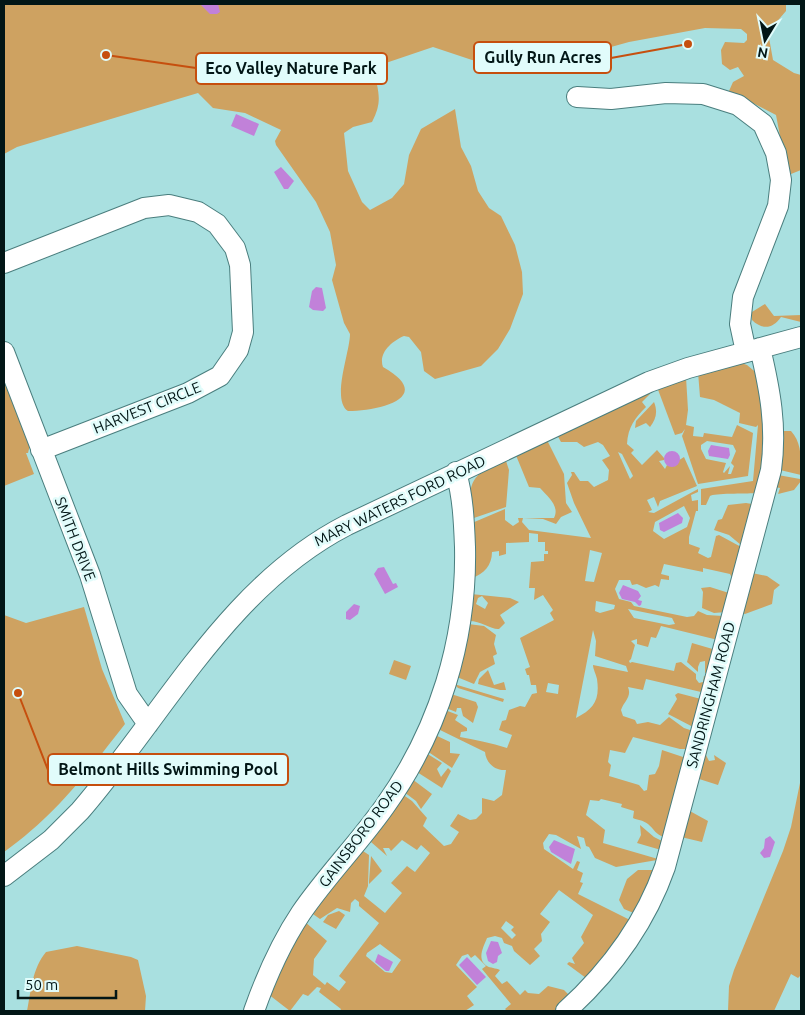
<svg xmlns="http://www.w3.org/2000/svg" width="805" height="1015" font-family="Ubuntu,sans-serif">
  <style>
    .green { fill: #cea261; fill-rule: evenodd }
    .water { fill: #c181d9 }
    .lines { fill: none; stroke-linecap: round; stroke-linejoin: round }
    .minor-casing { stroke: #4a7e7e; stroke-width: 22 }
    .minor { stroke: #fff; stroke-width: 20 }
    .labels { text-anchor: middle; stroke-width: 5; stroke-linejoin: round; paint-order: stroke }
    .street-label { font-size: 15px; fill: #021616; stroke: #e1fcfb }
    .leader { fill: none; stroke: #c64f0e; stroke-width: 2 }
    .callout-dot { fill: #c64f0e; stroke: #e1fcfb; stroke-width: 2 }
    .callout { fill: #e1fcfb; stroke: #c64f0e; stroke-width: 2 }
    .callout-label { font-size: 16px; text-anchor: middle; font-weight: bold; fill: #021616 }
  </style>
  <rect width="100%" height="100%" fill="#a9e0e0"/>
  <!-- green -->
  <path class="green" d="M4 4H786V11L768 32 773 60 794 73 801 75V170L791 174 783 152 776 115 729 91 733 82 744 76 738 67 730 70 722 64 721 50 725 42 744 43 747 40V34L741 29 705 28 629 42 528 70 472 60 433 47 374 67C377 91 384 99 372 122L353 127 344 133 348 171 362 202 370 210 392 198 404 184 409 155 421 129 455 109 461 147 471 166 478 191 489 208 501 216 515 245 522 272 523 294 510 329 498 349 481 366 435 379 424 371 421 352 409 337 404 336C392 341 378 353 383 367 436 397 380 411 348 411 331 400 350 352 350 334L344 323 332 280 336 265 330 232 316 202 276 145 275 141 281 130 245 113 213 108 198 93 17 147 4 154Z
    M765 304 774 316 801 315V322L781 317C773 329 762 330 752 320V312Z
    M738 362 747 365 759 375 767 455 755 493C745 494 714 493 710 496L706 505H701V489L753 481 758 425 756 427 739 423 740 413 714 400 700 397 698 372Z
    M4 376 31 441 28 453H26L34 474 4 486Z
    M686 377 688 410 686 425 694 427 693 436 703 437 704 433 732 437 737 425 753 433 748 476 698 484 682 436 685 429 682 433 675 435 657 387ZM707 441 733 445 736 451 731 463 734 466 731 474H728L730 466 724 473 723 472 726 463 706 459 701 449V445Z
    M649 390 650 394 642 402 646 407C635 418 628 427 627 444L634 450 631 453 642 465 657 450 664 458V460L659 461 665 469 667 465 670 466 684 457 697 486 660 501 658 507 654 497 647 500 652 510 648 512 654 513 698 489V492L691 495 692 501 698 500V511H696L689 537V544L700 548 698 553 708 558 711 557 716 536 719 535 743 548 733 580 730 574 703 568V572L664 564 661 574 669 576V580L661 579 659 587 655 585 646 588 637 584 632 585 630 580H619L615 589 619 599 631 602 634 606 687 617 694 616 698 611 707 615 723 616 718 640 661 626 656 638 651 637 648 647 637 644V639L631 641 635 645 631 659 629 661 630 663 632 662 674 671 676 663 681 662 696 674V679L699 683 703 682 704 676 708 677 705 691 701 692 646 679 643 690 628 687C632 697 624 701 621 710L623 716 635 720 637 724 648 722 660 725 669 717 684 728 693 731 689 749H680L633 737 625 753 610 750 608 762 611 765 609 776 639 785 644 791 647 790 649 775 655 774 659 766 662 750 686 758 664 837C656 835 654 829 648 824 643 820 637 820 633 818L634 811 621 807 622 804 601 799 599 801 590 800 586 815 605 830 603 843 658 859 657 860 616 867 595 858 589 847 586 846 584 838 577 836 581 849 556 835 549 834 543 843 544 849 573 869 577 861 580 862 577 870 583 873 580 882 583 883 578 894 632 921 605 960 586 978 567 964 569 962 575 964 572 958 584 943 581 937 593 915 559 890 540 914 550 922 541 934 542 941 534 949 540 956 530 965 514 951 512 946 504 943 502 938 495 936 487 938C484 946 476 959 487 966 490 968 496 968 500 970L495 976 502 984 507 981 520 995 525 990 528 993 539 994 548 986 564 990 570 996 565 997 566 1000 554 1011H507L505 1009 511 1004 482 969 486 966 475 955 471 958 468 954 462 956 456 965 477 987 467 996 474 1005 465 1011H340L341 1009 319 992 321 988 317 987 308 996 303 994 290 1011 268 994 304 921 327 941 314 959 313 975 325 985 327 982 339 991 346 982 339 976 379 923 359 906V902L355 899 351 903 350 912 337 908 320 919 310 912 360 849 369 855 368 886 364 896 385 913 402 893 391 883 407 866 415 872 430 853 421 845 417 850 402 840 391 851 389 848H383L387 856 371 842 402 794 412 801 427 818 423 826 444 846 451 844 459 832 450 826 458 814 470 820 476 819 482 813V798L494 801 502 795 506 770C495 771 486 763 485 752L438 729 445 710 458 715 455 720 467 728V731L461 732 460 737C476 740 491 743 507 748L512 735 499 730 502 721 506 720 509 710 520 706 525 707 532 694 537 693 536 685H531L529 675H527L525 669 530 667 520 638 554 620 550 613 553 610 543 595 534 600 535 588H529L531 562 544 561V554H548V551H545V542H538V534L529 533V542L506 543V554L499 556V551L492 552C492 565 484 574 472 578V523L505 509V520L513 526 519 522 518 518H554C560 506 548 497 540 488L529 487 515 453 546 438 564 474 566 503 572 512 561 517 556 524 543 519 523 518 522 522 529 530 591 538 574 503 567 483 572 475 571 472H574L580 481H588L594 487 608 480 609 470 602 460 610 456 603 445 598 442 584 447 577 442H561L556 433ZM618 452 622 454 633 476 630 479ZM684 506 690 518 687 527 664 539 653 531 655 522ZM590 550 602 553 594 582 585 581ZM596 601 615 605 614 609 600 613 595 611ZM628 609 672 618 675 624 669 625 634 618ZM593 630 596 641 595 656 626 666 628 672 593 665C593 669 596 674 597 679 600 700 594 709 576 718ZM548 683 559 685 558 694 546 692ZM506 921 514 927 511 930 516 935 512 939 501 928ZM380 944 401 960 392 973 385 972 366 956 367 953Z
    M654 402C658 412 656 419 650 427L646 423 635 428 636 421Z
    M782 431H791C802 443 801 459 801 475L780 470Z
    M505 458 509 470 506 507 471 519C467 480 472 475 505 458Z
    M778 475 800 479 801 481 794 490 778 494 780 488 775 487Z
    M746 503 752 504 741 545 729 535 714 530 718 520 722 519 728 505Z
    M752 573 767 576 780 585 774 590 772 604 745 614 742 613Z
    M710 587 729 593 726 612 714 613 702 608 703 592 701 588Z
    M471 594 510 598 519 602 500 615 505 623 499 629C492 630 481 621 469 621ZM482 596 488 603 485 609 476 604 478 598Z
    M84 607 102 669 125 724C85 775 57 814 4 852V615L26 623Z
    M468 624 484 626 496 635 494 644 497 654 493 656 495 664 480 672 474 684 457 677Z
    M692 643 716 650 709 674 705 673V661L700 662 698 667V672L687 662Z
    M394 660 411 666 406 680 389 674Z
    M488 670 494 685 504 682 506 690H500L478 684 479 679Z
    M454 684 504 699 503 702 458 688Z
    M678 693 701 699 695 728 668 714 677 699 675 695Z
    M451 694 476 702 478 707 473 723 463 716 461 708H457L456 712 446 708Z
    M435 735 450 742V753L460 754 452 768 427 751Z
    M703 751 707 752 706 755 709 761 715 760 714 755 726 763 718 785 696 778Z
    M426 753 442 763 437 769 441 777 448 768 451 771 442 788 417 772Z
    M801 778V975L798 978 791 974 774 1011H728L729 986 734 970 783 851 791 827Z
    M412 779 432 794 421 809 416 801 404 792Z
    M688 810 708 821 702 842 681 837Z
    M640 825 654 837 664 842 661 850 637 843 641 835Z
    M371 856 382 871 369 884V881Z
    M638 870H655L636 914 624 909 619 900 627 879Z
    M339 911 345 915 336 929 323 922 328 915Z
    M77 946 131 957 138 960 146 996 145 1011H27C31 991 32 969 46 952Z"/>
  <!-- water -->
  <path class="water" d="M200 4H218L220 12 217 14H210Z
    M236 114 259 124 254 136 231 126Z
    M281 167 294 181 288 189H284L274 172Z
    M316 287 322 288 326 308 323 311 313 310 309 307 312 291Z
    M711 445 729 448 730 455 728 459 709 456 708 451Z
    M664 459a8 8 0 1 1 16 0a8 8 0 1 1-16 0Z
    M678 513 683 518 682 523 664 532 660 530 659 523Z
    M384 567 393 584 396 583 398 587 385 594 374 574 378 568Z
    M623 585 638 591 641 596 638 600 642 601 641 605 639 606 635 602 622 599 619 593Z
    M354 604 360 606 358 614 350 620 346 619V612Z
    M770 836 775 842 770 857 764 858 760 853 764 848 765 839Z
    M554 840 575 849 571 864 551 852 549 847Z
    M491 941 498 942 502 953 498 956 497 962 493 964 488 961 486 953Z
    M378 954 393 962 389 971H386L375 962Z
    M467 957 486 977 477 985 459 965Z"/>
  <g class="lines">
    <defs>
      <path id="minor" d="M577 97 611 99 666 93 703 94 738 105 763 124 776 153 781 180 778 206 743 297 740 324 746 352
        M4 263 144 208 169 205 198 212 217 224 235 248 240 265 243 332 238 350 220 376 188 393 41 450
        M4 352 90 575 127 694 148 724
        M4 876 51 840 80 811C165 713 228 586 347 525L649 382 688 368 801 337
        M254 1011C266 977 281 943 301 913 327 875 359 843 385 806 439 730 467 640 465 547 464 521 463 497 456 472
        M566 1011C610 971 645 924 665 867L771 470C777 427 770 390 760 348"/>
    </defs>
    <!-- minor casing -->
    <use href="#minor" class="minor-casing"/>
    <!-- minor -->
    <use href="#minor" class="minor"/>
  </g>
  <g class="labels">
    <!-- street labels -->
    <g class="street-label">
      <text transform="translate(147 408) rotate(-22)" y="5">HARVEST CIRCLE</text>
      <text transform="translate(400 501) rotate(-26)" y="5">MARY WATERS FORD ROAD</text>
      <text transform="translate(75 539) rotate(69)" y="5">SMITH DRIVE</text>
      <text transform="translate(711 695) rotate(-75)" y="5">SANDRINGHAM ROAD</text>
      <text transform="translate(361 834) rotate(-53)" y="5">GAINSBORO ROAD</text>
    </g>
  </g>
  <!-- callouts -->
  <path class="leader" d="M688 44L611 58M106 55L196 68M18 693L48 770"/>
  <g class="callout-dot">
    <circle cx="688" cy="44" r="5"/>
    <circle cx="106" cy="55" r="5"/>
    <circle cx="18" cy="693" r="5"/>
  </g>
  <g class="callout">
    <rect x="474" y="42" width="137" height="31" rx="5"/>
    <rect x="196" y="53" width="191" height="31" rx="5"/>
    <rect x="48" y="754" width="240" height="31" rx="5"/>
  </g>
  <g class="callout-label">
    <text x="543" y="63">Gully Run Acres</text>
    <text x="291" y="74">Eco Valley Nature Park</text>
    <text x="168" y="775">Belmont Hills Swimming Pool</text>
  </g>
  <!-- border -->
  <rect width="805" height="1015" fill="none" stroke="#021616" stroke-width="10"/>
  <!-- north arrow -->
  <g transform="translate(765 40) rotate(190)" stroke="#e1fcfb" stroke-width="4" paint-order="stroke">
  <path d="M0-4L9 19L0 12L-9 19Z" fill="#021616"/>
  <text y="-8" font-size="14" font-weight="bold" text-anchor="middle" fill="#021616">N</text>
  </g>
  <!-- scale -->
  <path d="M18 990v8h98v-8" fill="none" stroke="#021616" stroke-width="2.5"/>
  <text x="25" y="990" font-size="15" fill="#021616" stroke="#e1fcfb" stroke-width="4" paint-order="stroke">50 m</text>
</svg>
